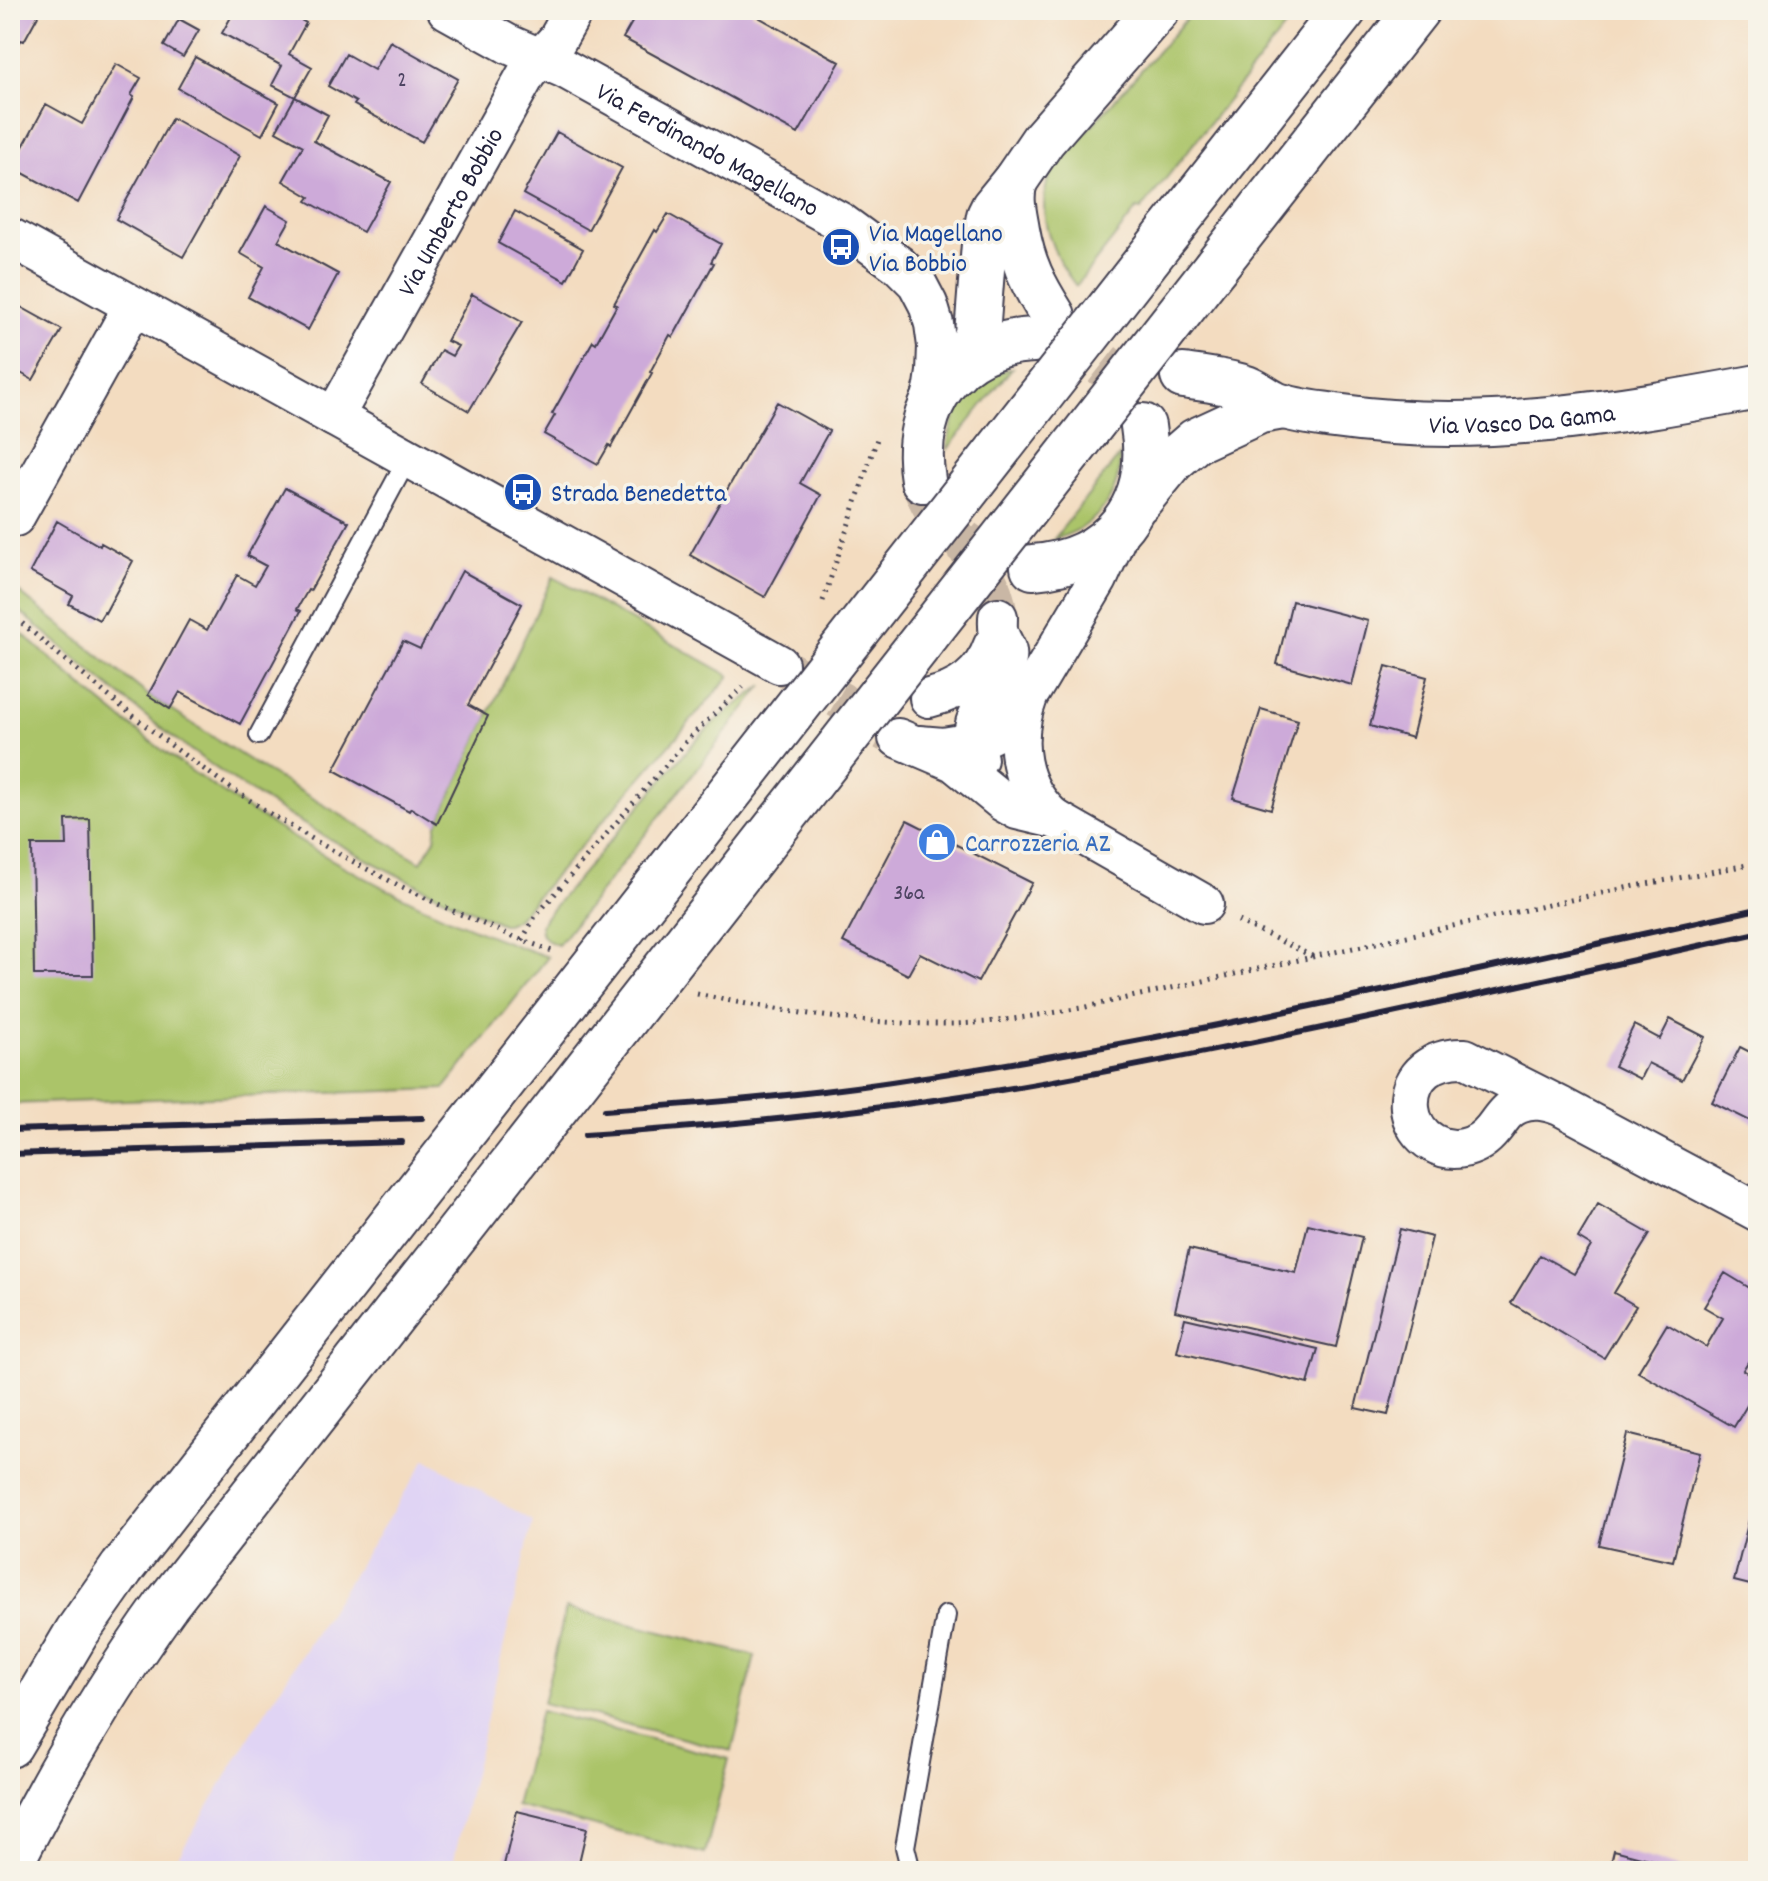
<svg xmlns="http://www.w3.org/2000/svg" width="1768" height="1881" font-family="Dekko,sans-serif">
  <style>
    .built { fill: #e0d4f4 }
    .green { fill: #abc469; stroke: #667352; stroke-width: 2 }
    .building { fill: #cdaad9 }
    .lines { fill: none; stroke-linecap: round; stroke-linejoin: round }
    .street-tunnel { stroke: #c9b7a5; stroke-width: 38; stroke-dasharray: 38 19; stroke-linecap: butt }
    .secondary-tunnel { stroke: #c9b7a5; stroke-width: 44; stroke-dasharray: 44 22; stroke-linecap: butt }
    .lane-casing { stroke: #413e4f; stroke-width: 22 }
    .street-casing { stroke: #413e4f; stroke-width: 42 }
    .secondary-casing { stroke: #413e4f; stroke-width: 48 }
    .highway-casing { stroke: #413e4f; stroke-width: 48 }
    .path { stroke: #413e4f; stroke-width: 5; stroke-dasharray: 2 6; stroke-linecap: butt }
    .lane { stroke: #fff; stroke-width: 18 }
    .street { stroke: #fff; stroke-width: 38 }
    .secondary { stroke: #fff; stroke-width: 44 }
    .highway { stroke: #fff; stroke-width: 44 }
    .rail { stroke: #22223b; stroke-width: 6 }
    .highway-bridge-casing { stroke: #413e4f; stroke-width: 48; stroke-linecap: butt }
    .highway-bridge { stroke: #fff; stroke-width: 44 }
    .labels { text-anchor: middle; stroke-width: 7; stroke-linejoin: round; paint-order: stroke }
    .number-label { font-size: 22px; fill: #4d4462 }
    .street-label { font-size: 26px; fill: #22223b; stroke: #f7f3e8 }
    .transit-label { font-size: 26px; fill: #164399; stroke: #f7f3e8; text-anchor: start }
    .shop-label { font-size: 26px; fill: #366cbe; stroke: #f7f3e8; text-anchor: start }
  </style>
  <rect width="100%" height="100%" fill="#f7f3e8"/>
  <filter id="ink" filterUnits="userSpaceOnUse"><feTurbulence type="fractalNoise" baseFrequency=".0125" numOctaves="2"/><feDisplacementMap in="SourceGraphic" scale="16" xChannelSelector="R" yChannelSelector="G"/><feConvolveMatrix kernelMatrix="1 2 1 2 8 2 1 2 1" color-interpolation-filters="sRGB"/></filter>
  <filter id="wash" filterUnits="userSpaceOnUse"><feTurbulence type="fractalNoise" baseFrequency=".006" numOctaves="4" result="noise"/><feDisplacementMap in="SourceGraphic" scale="32" xChannelSelector="R" yChannelSelector="G"/><feGaussianBlur stdDeviation="1.8" result="paint"/><feColorMatrix in="noise" values="0 0 0 0 0 0 0 0 0 0 0 0 0 0 0 0 0 1.4 0 .05"/><feComposite in="paint" operator="in"/></filter>
  <g filter="url(#wash)">
    <rect width="100%" height="100%" fill="#f3dcc0"/>
    <!-- built -->
    <path class="built" d="M426 1459 533 1521 451 1871H169L257 1725Z"/>
    <!-- green -->
    <path class="green" d="M1194 10H1299L1141 210 1137 209 1076 286C1054 258 1037 219 1047 183 1052 164 1083 136 1096 121 1129 84 1162 47 1194 10Z
      M1012 368 947 450C951 410 972 380 1012 368Z
      M1120 455C1120 498 1095 528 1054 539Z
      M11 564H16L15 589 148 695 266 771 421 862 435 839 437 824 553 577 730 676 517 919 506 924H502C394 877 285 820 189 749 127 704 69 652 10 603Z
      M10 623C62 668 113 715 169 755 284 839 413 911 548 957L444 1089 10 1104Z
      M763 685 558 945C542 940 535 931 546 916L696 740 717 720Z
      M566 1608 755 1656 732 1751 543 1703Z
      M540 1711 729 1759 705 1854 516 1806Z"/>
    <g id="blocks">
      <!-- building -->
      <path class="building" d="M10 10H41L24 41 21 40 10 60Z
        M235 10H283L306 23 289 54 312 67 295 97 272 85 282 66 222 33Z
        M639 10H753L751 13 840 62 798 134 623 38Z
        M179 19 199 30 183 57 164 46Z
        M390 41 458 79 422 142 354 105 356 102 328 86 346 54 374 70Z
        M195 57 279 103 262 135 178 88Z
        M116 64 141 78 131 95 134 97 78 203 12 167 46 104 82 124Z
        M295 97 328 115 314 141 391 182 363 232 307 201 310 197 283 181 303 146 276 131Z
        M172 118 240 156 183 257 116 219Z
        M557 132 622 168 588 230 523 194Z
        M266 206 290 220 278 241 338 274 308 330 248 297 264 267 240 253Z
        M515 211 583 249 566 281 498 243Z
        M668 214 721 244 711 262 714 263 673 337 670 335 650 372 652 373 611 447 609 445 598 464 544 434 555 415 552 414 593 341 596 343 617 305 614 304 655 230 657 232Z
        M472 294 522 322 469 411 422 384 441 350 452 356 458 346 447 341Z
        M10 301 62 330 33 380 10 367Z
        M777 402 829 431 800 483 821 495 765 597 690 555Z
        M285 488 349 522 310 591 308 590 297 609 301 611 240 724 180 692 170 709 148 695 189 620 207 630 237 575 255 585 266 566 247 556Z
        M57 521 100 546 101 543 133 561 105 613 104 612 99 620 69 604 73 596 30 572Z
        M462 571 522 604 468 705 488 716 437 824 411 808 409 811 334 770 403 641 420 649Z
        M1292 601 1368 621 1352 685 1277 664Z
        M1386 666 1427 677 1412 738 1370 726Z
        M1261 709 1298 720 1271 809 1233 798Z
        M90 819 93 975H34L32 845H67L66 820Z
        M907 820 1032 883 978 982 920 953 908 975 843 942Z
        M1670 1019 1705 1037 1682 1080 1648 1063 1640 1079 1614 1066 1634 1025 1660 1039Z
        M1740 1047 1758 1056V1125L1712 1102Z
        M1598 1204 1650 1234 1614 1293 1636 1306 1604 1358 1511 1303 1540 1255 1574 1274 1591 1246 1578 1238Z
        M1308 1224 1362 1237 1336 1347 1175 1311 1189 1249 1296 1273Z
        M1400 1229 1432 1237 1388 1415 1355 1408Z
        M1725 1273 1758 1293V1346L1743 1370 1758 1379V1387L1734 1427 1638 1372 1667 1324 1706 1347 1723 1318 1704 1307Z
        M1185 1318 1318 1349 1308 1384 1177 1352Z
        M1627 1434 1700 1452 1673 1561 1599 1545Z
        M1757 1487H1758V1587L1734 1581Z
        M517 1811 587 1828 577 1871H510L503 1869Z
        M1614 1850 1691 1870V1871H1609Z"/>
    </g>
  </g>
  <g filter="url(#ink)">
    <use href="#blocks" fill-opacity="0" stroke="#413e4f" stroke-width="2"/>
    <g class="lines">
      <!-- street-tunnel -->
      <path class="street-tunnel" d="M951 531C973 555 993 578 998 611
        M788 670 841 701 864 721 888 734"/>
      <!-- secondary-tunnel -->
      <path class="secondary-tunnel" d="M1042 340C1086 344 1125 374 1140 416
        M925 487C945 537 979 562 1033 567"/>
      <defs>
        <path id="lane" d="M259 735 408 458
          M911 1871 905 1847 946 1615"/>
        <g id="street">
          <path id="s1" d="M447 10 508 44 563 68 839 221 899 265 917 283 928 304 934 324 937 346 936 372 934 386 928 410"/>
          <path d="M10 237 779 664"/>
          <path id="s2" d="M334 417 527 73 557 40 574 10"/>
          <path d="M15 517 133 306"/>
          <path d="M1028 697C1012 740 1018 788 1055 819"/>
          <path d="M929 698C960 691 982 676 993 645"/>
          <path d="M898 738 954 762 1003 802 1017 810 1055 819 1204 904"/>
          <path d="M919 745 943 747 974 742 997 731 1012 718 1032 690 1098 579 1123 523"/>
          <path d="M978 759C960 713 999 697 1007 659 1009 649 1003 645 1000 636 997 630 998 623 998 617"/>
          <path d="M1560 1106C1546 1101 1533 1098 1519 1104 1506 1109 1501 1119 1493 1129 1478 1148 1454 1155 1433 1143 1420 1136 1411 1122 1410 1108 1407 1074 1434 1057 1465 1058L1560 1106 1758 1212"/>
        </g>
        <g id="secondary">
          <path d="M1015 181C1010 199 1014 212 1017 230 1023 265 1034 286 1053 316"/>
          <path d="M955 372 969 354 977 334 984 244 989 216 993 208 1015 181 1043 140 1157 10"/>
          <path id="s3" d="M1183 376C1203 379 1224 381 1243 387 1255 390 1264 399 1275 404 1293 411 1315 413 1335 416 1479 437 1616 413 1758 387"/>
          <path d="M923 480C910 406 956 342 1034 340"/>
          <path d="M1139 501 1172 461 1195 441 1260 411 1283 407"/>
          <path d="M1033 567C1112 561 1156 504 1143 426"/>
        </g>
        <path id="highway" d="M1169 232 1344 10
          M1216 266 1417 10
          M10 1745 77 1632 122 1568
          M10 1865C56 1774 107 1687 167 1604"/>
      </defs>
      <!-- lane casing -->
      <use href="#lane" class="lane-casing"/>
      <!-- street casing -->
      <use href="#street" class="street-casing"/>
      <!-- secondary casing -->
      <use href="#secondary" class="secondary-casing"/>
      <!-- highway casing -->
      <use href="#highway" class="highway-casing"/>
      <!-- path -->
      <path class="path" d="M823 601 878 436
        M10 613C70 664 130 716 194 762 303 841 426 905 552 951
        M1238 921 1312 956
        M522 940 535 917 689 738 743 687
        M697 994C781 1012 868 1025 953 1024 997 1023 1039 1015 1081 1008L1625 888 1758 863"/>
      <!-- lane -->
      <use href="#lane" class="lane"/>
      <!-- street -->
      <use href="#street" class="street"/>
      <!-- secondary -->
      <use href="#secondary" class="secondary"/>
      <!-- highway -->
      <use href="#highway" class="highway"/>
      <!-- rail -->
      <path class="rail" d="M605 1110C707 1103 810 1095 911 1079 1196 1037 1477 969 1758 909
        M10 1130 422 1118
        M585 1135C740 1125 895 1109 1048 1082 1286 1039 1522 984 1758 933
        M10 1154 402 1142"/>
      <defs>
        <path id="highway-bridge" d="M122 1568 1169 232
          M167 1604 1216 266"/>
      </defs>
      <!-- highway-bridge casing -->
      <use href="#highway-bridge" class="highway-bridge-casing"/>
      <!-- highway-bridge -->
      <use href="#highway-bridge" class="highway-bridge"/>
    </g>
  </g>
  <!-- icons -->
  <defs>
    <symbol id="bus-disc" viewBox="-11 -11 22 22"><circle r="9.5" fill="#1a4fb4" stroke="#f7f3e8"/><path d="M-5-6H5V4H4V6H2V4H-2V6H-4V4H-5ZM-3.5-4V0h7V-4ZM-3.5 1.2v1.5H-2V1.2ZM2 1.2v1.5H3.5V1.2Z" fill="#fff"/></symbol>
    <symbol id="shop-disc" viewBox="-11 -11 22 22"><circle r="9.5" fill="#3f7fe0" stroke="#f7f3e8"/><path d="M-5-2.5h2.3a2.7 3.5 0 0 1 5.4 0H5L5.5 6h-11ZM-1.5-2.5h3a1.5 2.3 0 0 0-3 0Z" fill="#fff"/></symbol>
  </defs>
  <g fill-rule="evenodd">
    <use href="#bus-disc" x="819" y="225" width="44" height="44"/>
    <use href="#bus-disc" x="501" y="470" width="44" height="44"/>
    <use href="#shop-disc" x="915" y="820" width="44" height="44"/>
  </g>
  <g class="labels">
    <!-- number labels -->
    <g class="number-label">
      <text x="402" y="86">2</text>
      <text x="909" y="899">36a</text>
    </g>
    <!-- street labels -->
    <g class="street-label">
      <text dy="9" stroke="none"><textPath href="#s1" startOffset="296">Via Ferdinando Magellano</textPath></text>
      <text dy="9" stroke="none"><textPath href="#s2" startOffset="236">Via Umberto Bobbio</textPath></text>
      <text dy="9" stroke="none"><textPath href="#s3" startOffset="346">Via Vasco Da Gama</textPath></text>
    </g>
    <!-- transit labels -->
    <g class="transit-label">
      <text x="869" y="241">Via Magellano<tspan x="869" dy="30">Via Bobbio</tspan></text>
      <text x="551" y="501">Strada Benedetta</text>
    </g>
    <!-- shop labels -->
    <g class="shop-label">
      <text x="965" y="851">Carrozzeria AZ</text>
    </g>
  </g>
  <!-- margin -->
  <rect width="1768" height="1881" fill="none" stroke="#f7f3e8" stroke-width="40"/>
</svg>
